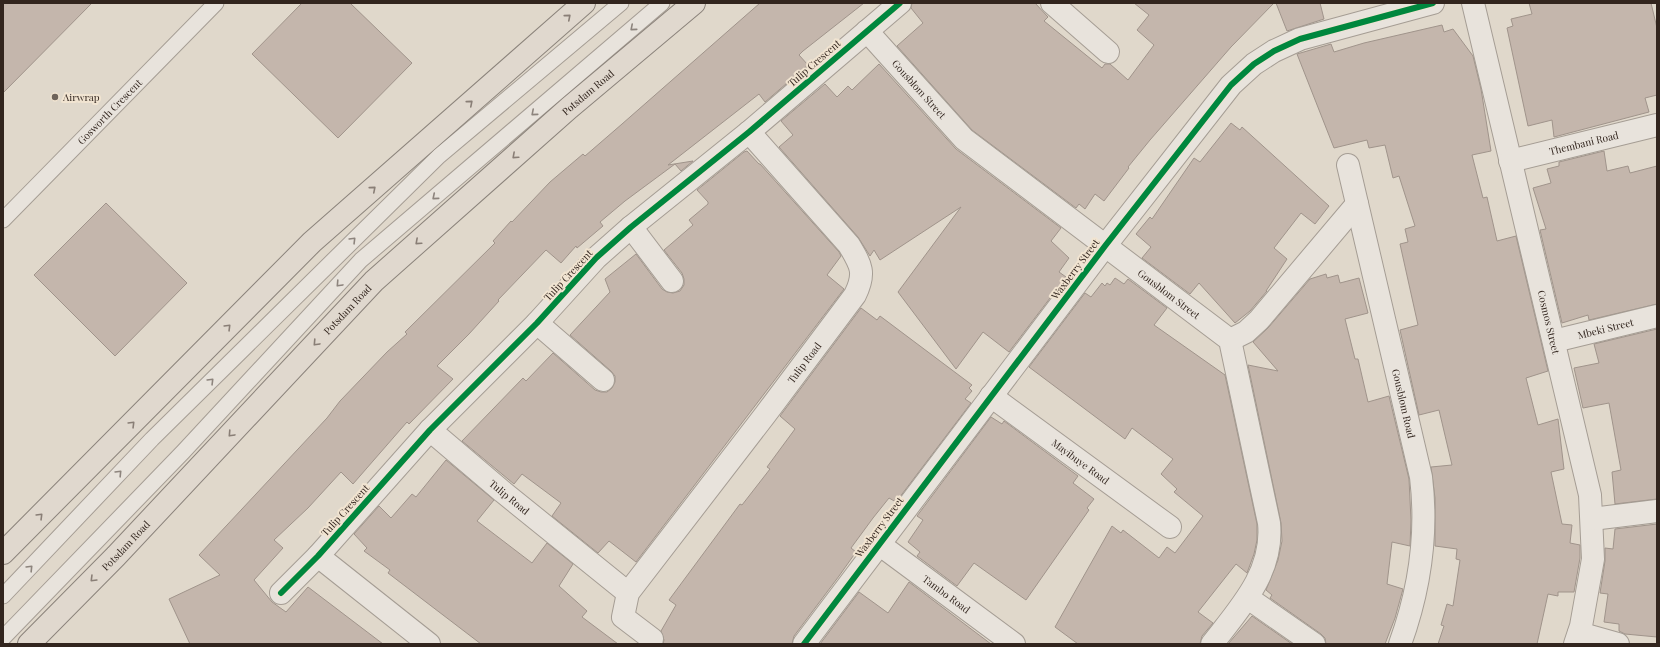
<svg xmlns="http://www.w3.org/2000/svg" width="1660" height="647" font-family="'Playfair Display',serif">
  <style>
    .building { fill: #c4b6ac; stroke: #a0948b }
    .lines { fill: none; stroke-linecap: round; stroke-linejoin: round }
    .lane-casing { stroke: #a59d94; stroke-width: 17 }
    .street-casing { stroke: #a59d94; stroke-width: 24 }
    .primary-casing { stroke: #8b837b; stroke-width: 24 }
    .lane { stroke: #e8e3dc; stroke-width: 15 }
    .street { stroke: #e8e3dc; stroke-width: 22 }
    .primary { stroke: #e0d8ce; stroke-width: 22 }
    .cycleway-casing { stroke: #f1e4d1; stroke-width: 8 }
    .cycleway { stroke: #00873e; stroke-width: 6 }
    .oneway { stroke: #897e76 }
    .oneway2 { stroke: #8d847d }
    .poi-dot { fill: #6f645b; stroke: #f1e4d1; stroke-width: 1.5 }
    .labels { text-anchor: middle; stroke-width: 4; stroke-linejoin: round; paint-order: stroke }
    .street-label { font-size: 10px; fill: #32251e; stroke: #f1e4d1 }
    .poi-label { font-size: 10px; fill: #32251e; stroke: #f1e4d1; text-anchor: start }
  </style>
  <rect width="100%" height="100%" fill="#e0d8cb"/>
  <!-- building -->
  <path class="building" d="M3 3H92L3 93Z
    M302 3H350L412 63 338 138 252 54Z
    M760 3H864L803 51 799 55 808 65 765 102 759 94 668 165 693 161 681 171 675 164 625 201 600 222 603 226 577 248 576 246 561 263 546 250 498 300 499 301 469 334 437 366 453 379 409 424 407 422 353 484 341 472 308 508 274 540 283 548 254 580 272 602 286 612 308 587 383 644H190L169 599 220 575 199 555 327 418 340 401 387 352 407 334 405 332 495 243 493 241 511 221 512 222 550 182 583 154 585 156 622 124Z
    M912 3H1035L1048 17 1044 21 1102 68 1105 64H1110L1128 80 1154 45 1137 30 1149 15 1134 3H1274L1231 47 1150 140 1128 167 1129 168 1104 201 1095 194 1085 209 1079 204 1076 208 972 130 897 46 923 23 911 8Z
    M1276 3H1320L1324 19 1287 31Z
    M1529 3H1651L1657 28V95L1645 98 1649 112 1554 137 1552 120 1528 126 1507 28 1513 26 1511 19 1532 14Z
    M1442 25 1444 32 1453 29 1473 56 1481 89 1491 151 1472 155 1483 198 1487 197 1497 241 1516 236 1548 371 1526 378 1538 425 1558 419 1564 469 1551 472 1562 524 1572 525 1570 543 1580 545V558L1574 592H1558V596L1548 594 1537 644H1438L1444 626 1441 625 1447 604 1453 606 1460 560 1456 559 1457 549 1435 546V498L1431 467 1452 465 1439 410 1419 415 1400 330 1418 325 1400 244 1408 242 1405 229 1415 226 1399 176 1393 178 1385 145 1369 148 1367 140 1334 148 1297 54 1331 44 1334 52 1364 43Z
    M879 64 956 149 1061 228 1051 241 1069 258 1059 272 1066 277 1009 352 983 332 956 369 898 292 961 207 880 260 874 250 870 256 858 237 779 147 793 135 781 121 825 84 837 97 848 86 852 90Z
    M1231 123 1240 130 1242 127 1329 206 1315 224 1301 213 1274 248 1287 259 1266 291H1267L1250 311 1235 323 1199 283 1190 294 1142 258 1151 247 1136 234 1150 217 1152 219 1194 158 1200 162Z
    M747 151 759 164H760L839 252 841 256 827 275 844 289 636 562 609 541 598 553 552 516 561 503 522 474 514 484 462 441 523 378 526 381 553 353 595 390 601 392H607L612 388 615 382V376L611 371 570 335 610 292 605 279 636 254 662 289 667 292 673 293 680 291 684 285V279L682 273 664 250 693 225 689 220 708 204V202L697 190 744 152Z
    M1604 151 1607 171 1628 166 1630 173 1657 166V304L1589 320 1588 315 1562 323 1540 230 1546 229 1533 188 1551 183 1547 169 1559 166V162Z
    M106 203 187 283 115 356 34 275Z
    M1326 274 1327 278 1338 275 1340 283 1359 278 1368 313 1345 319 1355 359H1358L1368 402 1389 396 1409 479 1411 520 1410 546 1392 542 1387 584 1403 589 1395 618 1385 644H1326L1325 638 1321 634 1270 598 1272 595 1266 590 1278 560 1282 541 1281 523 1248 365 1278 371 1253 342 1268 328 1310 279Z
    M1115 278 1124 284 1128 279 1167 308 1154 325 1225 375 1257 524V540L1254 554 1247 573 1236 564 1198 612 1213 623 1202 636 1200 644H1078L1055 627 1112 526 1121 533 1123 530 1159 558 1167 547 1175 553 1203 516 1174 492 1177 489 1161 474 1173 459 1132 428 1125 439 1029 367 1085 293 1091 297 1102 283 1105 286 1107 283 1110 285Z
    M861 308 877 320 880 316 972 385 969 388 972 391 965 399 971 403 896 502 889 498 873 518 851 548 856 552 839 576 794 636 792 644H663L664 640 661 631 676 605 669 600 740 504 742 505 770 469 767 467 795 429 780 416Z
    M1657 329V499L1615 504 1612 472 1621 470 1609 403 1583 408 1574 368 1599 363 1594 344Z
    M991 417 1002 424 1004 421 1078 476 1073 483 1094 499 1087 508 1089 510 1026 600 974 563 957 586 917 556 920 552 908 542 923 520 917 516Z
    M446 460 494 500 477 521 532 563 547 543 573 564 559 586 587 611 582 617 618 644H481L388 573 390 570 364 551 367 548 354 534 379 506 391 518 412 494 416 497Z
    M1657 524V637L1625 634 1619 631V624L1604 622 1608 594 1600 593 1605 561V548L1613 549 1615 529Z
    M909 582 991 644H820L859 592 888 613Z
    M1252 616 1292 644H1228Z"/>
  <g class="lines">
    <defs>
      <g id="lane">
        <path id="s1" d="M3 220 216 3"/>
        <path d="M3 596 152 439 439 156 621 3"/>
        <path d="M3 638 183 452 361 260 662 3"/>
      </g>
      <g id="street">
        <path d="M1052 3 1108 52"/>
        <path id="s2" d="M1473 3 1590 495 1593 559 1581 626 1575 644"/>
        <path id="s3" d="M867 31 964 139 1230 340 1269 523C1274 572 1240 608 1212 644"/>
        <path id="s4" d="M1510 161 1657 125"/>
        <path id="s5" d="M1348 165 1421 477C1428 535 1420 589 1400 644"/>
        <path d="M631 227 672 281"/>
        <path d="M537 323 603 380"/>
        <path d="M1230 340 1246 332 1259 320 1357 204"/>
        <path id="s6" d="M1554 341 1657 316"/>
        <path id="s7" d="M991 396 1170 527"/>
        <path id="s8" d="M430 430 503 492 628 593"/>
        <path d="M1592 519 1657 511"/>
        <path id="s9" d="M879 544 1014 644"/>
        <path d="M318 556 429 644"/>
        <path d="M281 593 318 556 430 430 537 323 596 258 631 227 749 132 900 3"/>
        <path d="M1248 598 1314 644"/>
        <path d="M1579 633 1618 644"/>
        <path id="s10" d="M652 639 623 617 628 593 765 415 855 295C866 273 861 265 849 245L749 132"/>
        <path d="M804 644 1105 246 1231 85 1254 64 1274 51 1300 39 1433 3"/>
      </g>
      <g id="primary">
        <path d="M3 553 312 242 584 3"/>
        <path id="s11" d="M29 644 116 556 374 281 569 108 694 3"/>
      </g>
    </defs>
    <!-- lane casing -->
    <use href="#lane" class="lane-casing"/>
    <!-- street casing -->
    <use href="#street" class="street-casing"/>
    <!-- primary casing -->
    <use href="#primary" class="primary-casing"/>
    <!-- lane -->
    <use href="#lane" class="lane"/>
    <!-- street -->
    <use href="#street" class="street"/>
    <!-- primary -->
    <use href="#primary" class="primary"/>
    <defs>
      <path id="cycleway" d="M281 593 318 556 430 430 537 323 596 258 631 227 749 132 900 3
        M804 644 1105 246 1231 85 1254 64 1274 51 1300 39 1433 3"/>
    </defs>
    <!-- cycleway casing -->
    <use href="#cycleway" class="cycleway-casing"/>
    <!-- cycleway -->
    <use href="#cycleway" class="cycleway"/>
  </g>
  <!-- one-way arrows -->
  <defs><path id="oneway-chevron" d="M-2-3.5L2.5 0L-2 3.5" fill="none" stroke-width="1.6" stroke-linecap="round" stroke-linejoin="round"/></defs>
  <g class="oneway">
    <use href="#oneway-chevron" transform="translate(568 17) rotate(-41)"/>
    <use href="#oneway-chevron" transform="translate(470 103) rotate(-41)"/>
    <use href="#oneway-chevron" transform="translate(515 156) rotate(138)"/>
    <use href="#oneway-chevron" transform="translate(373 189) rotate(-41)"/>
    <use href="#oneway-chevron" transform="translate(418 242) rotate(138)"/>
    <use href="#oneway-chevron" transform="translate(228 327) rotate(-45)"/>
    <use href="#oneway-chevron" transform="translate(316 343) rotate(133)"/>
    <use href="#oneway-chevron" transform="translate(132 424) rotate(-45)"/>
    <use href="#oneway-chevron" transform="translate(231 434) rotate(133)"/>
    <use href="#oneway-chevron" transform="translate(40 516) rotate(-45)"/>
    <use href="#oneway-chevron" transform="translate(93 579) rotate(135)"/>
  </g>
  <g class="oneway2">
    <use href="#oneway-chevron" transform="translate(633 28) rotate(139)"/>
    <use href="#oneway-chevron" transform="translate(534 113) rotate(139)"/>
    <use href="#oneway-chevron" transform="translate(435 197) rotate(140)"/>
    <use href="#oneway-chevron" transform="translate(353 240) rotate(-45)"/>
    <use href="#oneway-chevron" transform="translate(339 284) rotate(133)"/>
    <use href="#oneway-chevron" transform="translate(211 381) rotate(-45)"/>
    <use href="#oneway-chevron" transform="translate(119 473) rotate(-46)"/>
    <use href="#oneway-chevron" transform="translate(30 568) rotate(-46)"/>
  </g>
  <!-- markers -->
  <circle class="poi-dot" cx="55" cy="97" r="4"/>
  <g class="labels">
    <!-- street labels -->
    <g class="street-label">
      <text transform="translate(814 63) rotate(-41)" y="4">Tulip Crescent</text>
      <text dy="4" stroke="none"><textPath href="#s3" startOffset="78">Gousblom Street</textPath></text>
      <text dy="4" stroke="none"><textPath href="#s11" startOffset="786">Potsdam Road</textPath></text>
      <text dy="4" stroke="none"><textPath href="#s1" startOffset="152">Gosworth Crescent</textPath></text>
      <text dy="4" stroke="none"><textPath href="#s4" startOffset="76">Thembani Road</textPath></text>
      <text transform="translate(1075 269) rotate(-53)" y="4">Waxberry Street</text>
      <text transform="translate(568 275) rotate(-47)" y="4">Tulip Crescent</text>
      <text dy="4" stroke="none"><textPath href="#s3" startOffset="402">Gousblom Street</textPath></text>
      <text dy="4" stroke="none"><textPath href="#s11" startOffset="462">Potsdam Road</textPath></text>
      <text dy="4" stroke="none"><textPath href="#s2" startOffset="328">Cosmos Street</textPath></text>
      <text dy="4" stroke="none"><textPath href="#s6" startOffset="53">Mbeki Street</textPath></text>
      <text dy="4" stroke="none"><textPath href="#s10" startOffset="351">Tulip Road</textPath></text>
      <text dy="4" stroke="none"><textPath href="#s5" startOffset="245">Gousblom Road</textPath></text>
      <text dy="4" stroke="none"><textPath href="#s7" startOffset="111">Mayibuye Road</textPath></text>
      <text dy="4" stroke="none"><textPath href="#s8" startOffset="104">Tulip Road</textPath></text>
      <text transform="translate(345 510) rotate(-48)" y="4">Tulip Crescent</text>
      <text transform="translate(879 527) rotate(-53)" y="4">Waxberry Street</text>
      <text dy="4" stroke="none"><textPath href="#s11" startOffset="138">Potsdam Road</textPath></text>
      <text dy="4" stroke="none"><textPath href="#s9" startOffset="84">Tambo Road</textPath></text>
    </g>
    <!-- poi labels -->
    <g class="poi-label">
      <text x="63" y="101">Airwrap</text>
    </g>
  </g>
  <!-- border -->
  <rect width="1660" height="647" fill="none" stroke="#32251e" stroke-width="8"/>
</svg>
